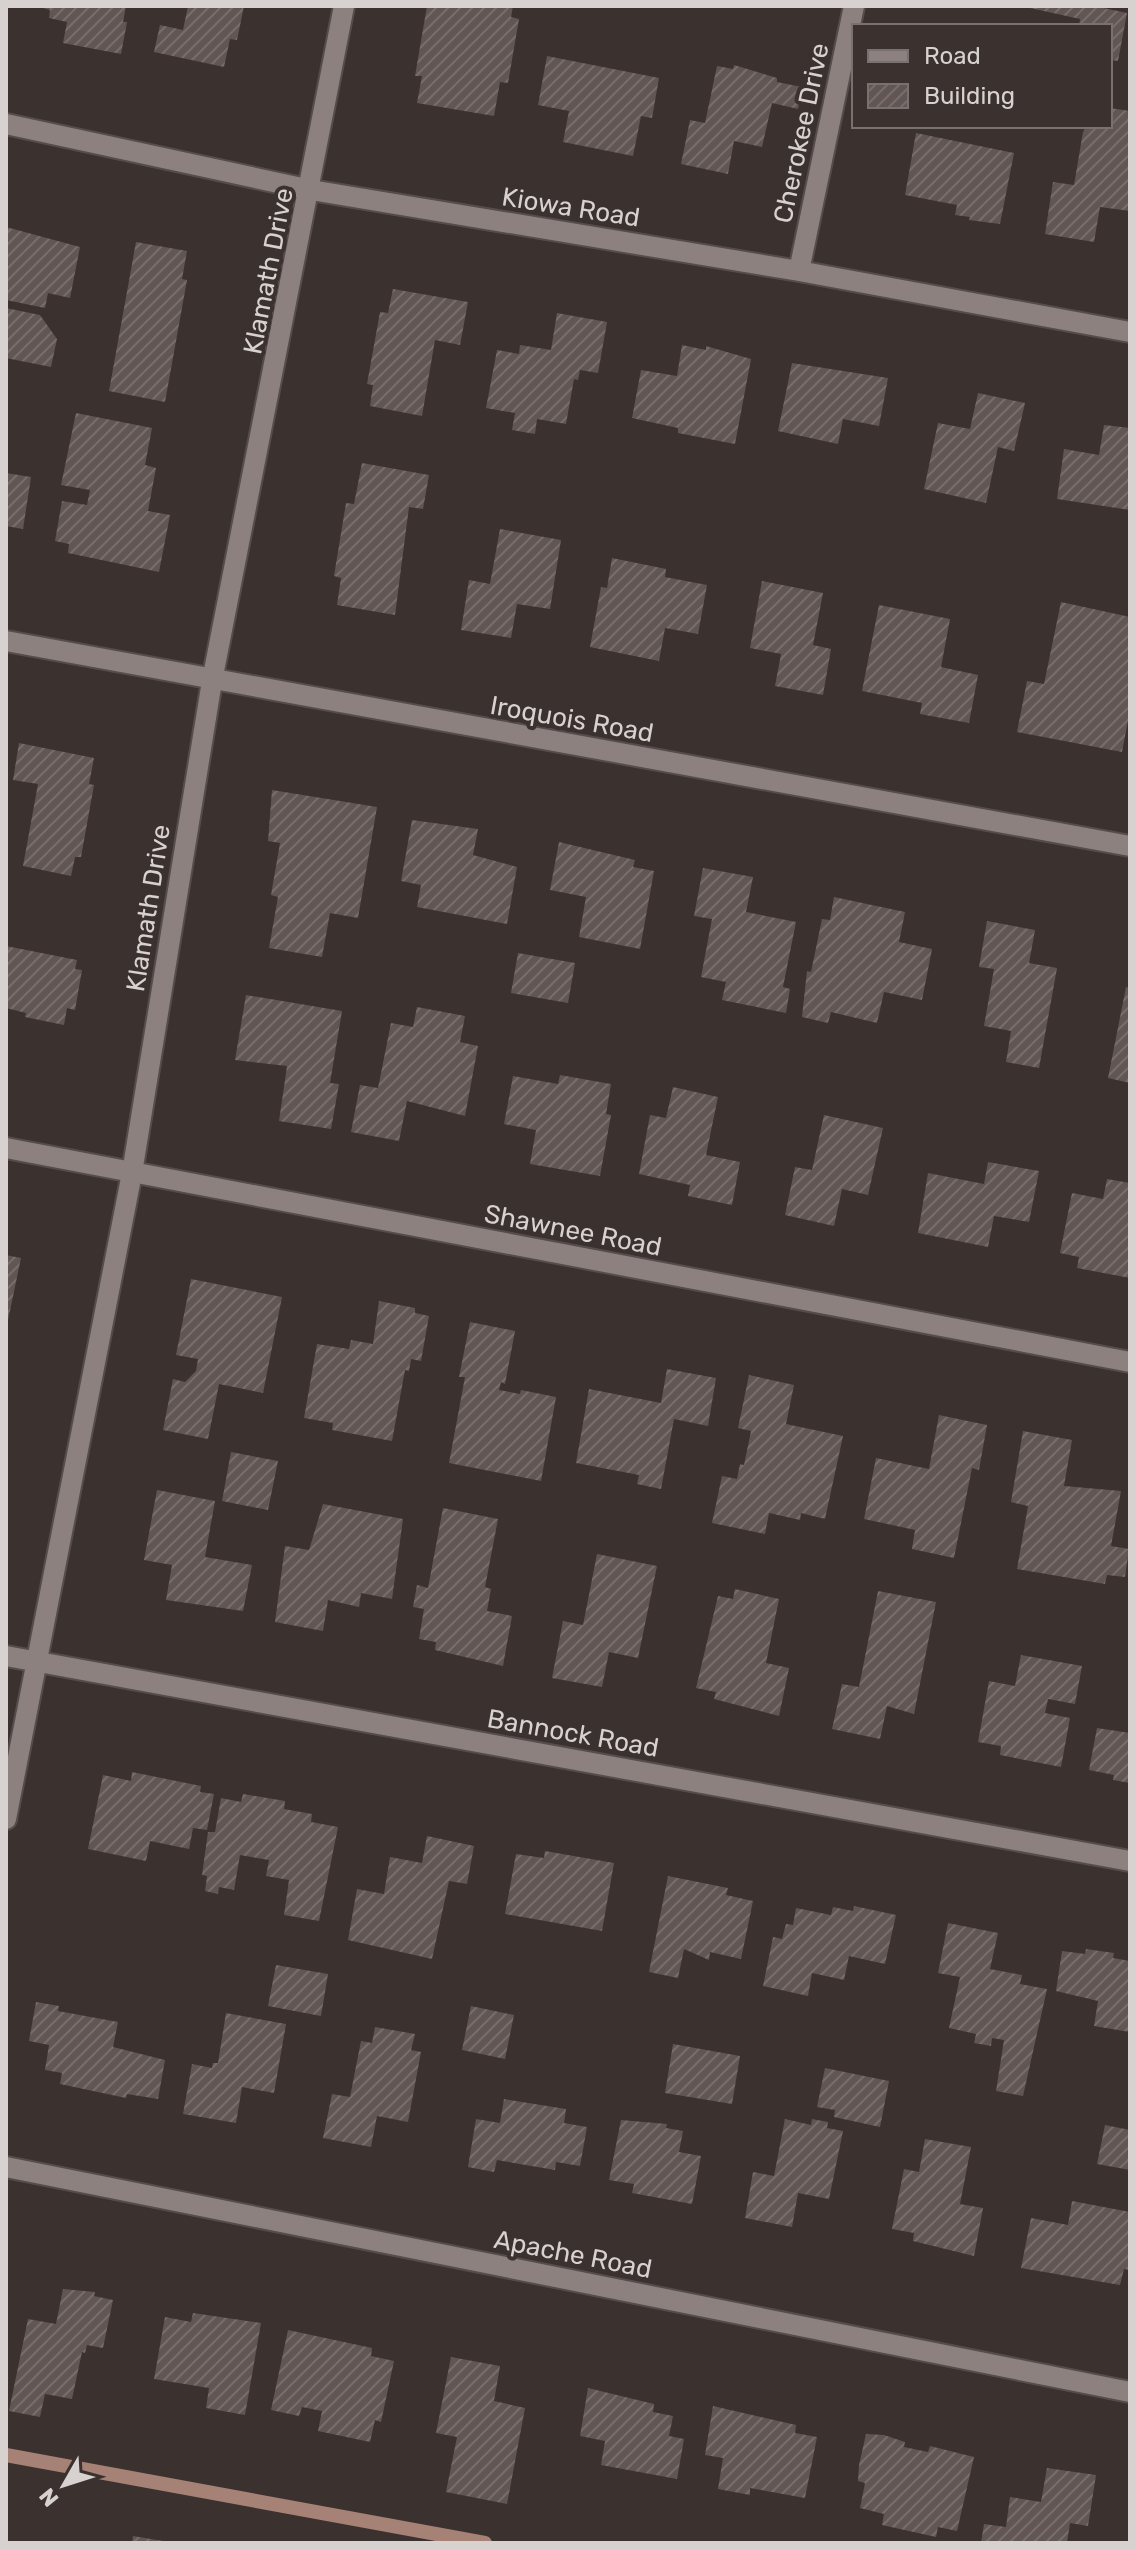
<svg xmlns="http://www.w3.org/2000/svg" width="1136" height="2549" font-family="Rubik,sans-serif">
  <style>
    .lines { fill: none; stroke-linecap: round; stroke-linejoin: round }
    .stream { stroke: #a58176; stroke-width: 14 }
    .building { fill: url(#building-hatch) }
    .minor-casing { stroke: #554d4b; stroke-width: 24 }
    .minor { stroke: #8c817e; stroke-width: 20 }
    .labels { text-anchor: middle; stroke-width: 8; stroke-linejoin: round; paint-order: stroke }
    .street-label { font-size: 26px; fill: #d7d1cf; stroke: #3b312f }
  </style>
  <defs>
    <pattern id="building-hatch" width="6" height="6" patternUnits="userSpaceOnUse" patternTransform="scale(2)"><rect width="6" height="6" fill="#615653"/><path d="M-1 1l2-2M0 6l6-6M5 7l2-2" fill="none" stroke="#776d6b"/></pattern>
  </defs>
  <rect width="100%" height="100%" fill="#3b312f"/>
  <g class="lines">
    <!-- stream -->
    <path class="stream" d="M6 2455 485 2543"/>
  </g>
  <!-- building -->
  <path class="building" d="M36 6H126L123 22H127L121 54 63 43 67 22 49 18 50 10Z
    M188 6H244L237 40 230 39 224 67 154 52 160 25 183 30Z
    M427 6H513L511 17 519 19 508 83 500 82 494 116 417 103 422 76H415Z
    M1021 6H1094L1127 13 1118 61 1110 60V26H1079L1080 19Z
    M547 56 659 78 652 118 641 116 633 156 563 142 569 111 538 105Z
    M734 65 777 78V82L802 87 798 109 772 103 762 147 734 141 728 174 681 164 690 120 705 123 717 66 733 69Z
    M1110 108 1130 111V211L1100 207 1094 242 1045 234 1053 182 1074 185 1083 132 1086 126H1110Z
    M916 133 1014 153 1000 224 969 220 970 217 955 215 957 205 905 195Z
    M6 227 80 247 70 298 48 293 45 308 6 300Z
    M136 242 187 251 182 279 187 280 165 402 109 391Z
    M393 289 468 302 460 345 435 340 422 416 370 406 373 385 367 384 380 312 388 313Z
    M6 308 40 315 57 339 51 367 6 358Z
    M557 313 607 322 598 373 580 370 578 380 574 379 566 424 537 419 535 434 512 430 515 413 486 408 497 350 519 354 520 345 551 350Z
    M682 345 706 350V346L751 359 735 444 678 433V428L632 418 641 370 677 376Z
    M792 363 888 378 879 426 843 419 838 444 778 431Z
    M978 393 1025 403 1014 451 998 447 986 503 924 489 938 423 970 429Z
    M76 413 152 428 145 465 156 468 148 511 170 515 159 572 68 553 69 544 55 541 62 501 87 505 90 490 61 485Z
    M1104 425 1130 428V510L1057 499 1064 449 1099 455Z
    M362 463 429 475 423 509 409 507 395 615 337 605 341 578 334 576 346 503 354 504Z
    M6 473 31 477 23 529 6 526Z
    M500 529 561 540 550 609 517 604 511 638 461 630 469 580 490 584Z
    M612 558 666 569 665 577 707 585 698 634 665 628 659 661 590 647 601 587 607 588Z
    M762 581 823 593 813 645 831 649 823 695 775 686 781 654 750 648Z
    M1061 602 1130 617V710L1122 752 1017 732 1027 681 1044 684Z
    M879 605 950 619 941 667 978 675 969 723 920 714 922 703 862 691Z
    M19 743 94 758 89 784 94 785 81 857H75L71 876 23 866 38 784 13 780Z
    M272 790 377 807 358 918 330 913 322 957 269 948 278 897 271 895 280 843 268 841Z
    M412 820 478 829 473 855 517 867 507 924 417 907 421 885 401 881Z
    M559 842 635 860 633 867 654 871 640 949 579 937 586 897 550 890Z
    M703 868 753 877 746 912 796 922 783 987 790 989 786 1013 722 1000 726 982 701 977 712 919 694 916Z
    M834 897 905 912 899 942 932 949 922 1000 884 992 877 1023 831 1012 828 1023 802 1017 807 971 811 972 822 919 830 920Z
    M987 921 1035 930 1029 963 1057 968 1039 1068 1006 1062 1011 1031 984 1026 994 969 979 967Z
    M6 946 77 960 75 969 82 970 75 1010 67 1008 64 1025 25 1017 26 1013 6 1008Z
    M518 953 575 963 568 1003 511 993Z
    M1126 987 1130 988V1083L1108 1078Z
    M246 995 342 1011 330 1083 339 1084 331 1129 279 1121 287 1066 235 1060Z
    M417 1007 465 1016 460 1042 478 1046 465 1116 407 1101 399 1141 351 1132 360 1085 378 1088 391 1023 413 1027Z
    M560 1075 611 1084 606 1114 611 1115 600 1176 530 1164 536 1130 504 1124 513 1076 558 1084Z
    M673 1087 718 1097 706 1155 740 1162 732 1205 688 1196 690 1185 639 1174 650 1115 666 1118Z
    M824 1115 883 1128 868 1195 842 1189 834 1226 785 1215 795 1167 812 1170Z
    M988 1162 1039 1171 1029 1222 994 1216 988 1247 918 1233 928 1173 984 1184Z
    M1107 1179 1130 1183V1278L1077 1268 1079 1257 1060 1253 1072 1193 1103 1199Z
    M6 1255 21 1258 7 1325H6Z
    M191 1279 282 1297 263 1393 219 1384 208 1439 163 1430 173 1379 185 1382 196 1371 198 1359 176 1355Z
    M379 1301 415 1308V1313L429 1316 421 1361 411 1359 409 1371 405 1370 392 1441 332 1430 333 1423 304 1418 317 1344 349 1349 351 1340 373 1344Z
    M470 1322 515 1331 505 1384 501 1382 499 1390 520 1394 521 1390 556 1397 541 1481 449 1463 465 1377H459Z
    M667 1369 716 1378 708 1426 674 1419 661 1489 637 1484 639 1475 576 1463 589 1389 661 1403Z
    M749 1375 794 1385 786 1424 843 1436 825 1519 801 1513 800 1520 769 1513 765 1534 712 1523 722 1476 737 1479 740 1464 744 1465 751 1431 738 1428Z
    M939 1415 987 1425 979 1470 972 1468 954 1558 912 1549 915 1530 864 1519 876 1458 929 1469Z
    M1023 1431 1072 1440 1064 1486 1121 1491 1111 1546 1129 1549 1125 1577 1107 1575 1105 1584 1017 1569 1028 1506 1011 1502Z
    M231 1452 278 1461 268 1510 222 1501Z
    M157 1490 215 1501 205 1557 252 1565 243 1611 166 1600 172 1565 144 1560Z
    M323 1504 403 1519 392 1599 361 1593 359 1607 328 1600 323 1631 275 1622 285 1546 309 1550Z
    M443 1508 498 1519 485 1587 491 1589 487 1611 512 1616 503 1666 435 1650 436 1642 419 1639 424 1609 413 1607 417 1585 428 1588Z
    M597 1554 657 1566 638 1658 609 1652 602 1687 552 1678 563 1621 583 1625Z
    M735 1589 779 1599 766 1663 789 1668 779 1716 714 1699 716 1692 696 1688 718 1596 733 1599Z
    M878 1591 936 1602 914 1714 887 1706 880 1739 832 1729 842 1684 859 1687Z
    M1021 1655 1082 1666 1075 1704 1048 1699 1045 1713 1070 1718 1061 1767 1000 1755 1001 1746 978 1742 989 1681 1015 1686Z
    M1097 1728 1130 1733V1783L1113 1780 1114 1775 1089 1770Z
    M132 1772 201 1786 200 1792 214 1794 207 1830 193 1828 189 1849 150 1841 146 1861 88 1849 103 1775 131 1781Z
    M243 1794 285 1801 284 1809 312 1814 311 1822 338 1827 319 1921 284 1915 289 1880 266 1876 269 1860 240 1855 234 1890 219 1887 218 1894 205 1891 207 1876 202 1875 208 1832H215L221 1798 241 1802Z
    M427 1836 474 1846 467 1884 449 1881 432 1959 348 1940 357 1889 384 1894 390 1857 422 1863Z
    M545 1851 614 1863 602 1931 505 1914 516 1854 544 1858Z
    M668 1876 728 1888 726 1895 753 1901 741 1959 710 1952 709 1960 684 1949 678 1978 649 1972Z
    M854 1906 896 1915 885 1964 849 1956 844 1980 812 1973 808 1996 763 1986 773 1937 782 1939 786 1924 793 1925 796 1908 831 1915 833 1907 853 1911Z
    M948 1923 998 1933 990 1969 1022 1975 1020 1984 1047 1989 1023 2096 996 2091 1004 2040 992 2038 991 2046 974 2043 976 2034 949 2028 960 1977 938 1973Z
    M1086 1949 1114 1953 1113 1958 1130 1961V2032L1094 2026 1098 2001 1056 1991 1062 1951 1085 1954Z
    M276 1965 328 1974 321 2016 268 2006Z
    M36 2002 59 2006 58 2011 118 2022 113 2047 165 2060 158 2099 127 2094 126 2098 60 2084 62 2073 45 2070 49 2045 29 2041Z
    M471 2006 514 2015 505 2059 462 2050Z
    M226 2013 286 2024 274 2093 242 2087 236 2123 183 2114 192 2064 212 2068 213 2063H218Z
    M375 2027 415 2034 411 2050 421 2052 408 2122 377 2116 371 2147 323 2138 332 2094 350 2097 361 2041 372 2043Z
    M673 2044 740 2056 732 2104 665 2093Z
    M825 2068 889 2081 880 2127 834 2117 835 2110 817 2107Z
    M504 2099 566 2109 564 2123 587 2127 580 2166 556 2162 555 2170 497 2160 494 2172 468 2167 476 2119 500 2123Z
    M785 2119 811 2125 812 2119 828 2122 827 2128 843 2131 829 2199 798 2193 792 2227 745 2218 753 2172 774 2176Z
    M621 2120 667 2124 666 2128 683 2131 679 2152 701 2156 692 2204 632 2193 634 2184 609 2180Z
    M1105 2125 1130 2130V2170L1097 2164Z
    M925 2139 971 2147 960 2204 983 2208 974 2256 913 2241 914 2233 892 2229 904 2169 919 2172Z
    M1072 2201 1130 2212V2270L1124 2269 1120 2285 1021 2268 1031 2218 1068 2225Z
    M63 2289 95 2292 94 2296 113 2300 103 2348 87 2345 85 2353 82 2352 72 2399 45 2394 40 2417 9 2411 28 2319 56 2324Z
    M193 2313 261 2323 245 2415 206 2408 209 2388 154 2379 165 2317 191 2322Z
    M288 2330 372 2348 371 2356 394 2361 381 2422 375 2420 370 2442 318 2431 322 2411 302 2407 299 2416 271 2410Z
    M451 2357 500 2366 494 2401 525 2408 507 2504 446 2492 457 2437 436 2433Z
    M588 2388 654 2404 653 2412 673 2416 669 2436 684 2439 677 2479 601 2465 605 2441 580 2436Z
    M713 2406 796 2425 795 2433 817 2437 805 2498 750 2488V2495L718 2489 723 2458 705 2455Z
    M866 2434 884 2435 905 2442 904 2447 928 2452 930 2446 974 2457 957 2531 938 2527 936 2537 882 2525 884 2514 860 2508 865 2483 858 2481 859 2465Z
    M1047 2468 1096 2475 1088 2526 1070 2523 1067 2543H981L984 2524 1006 2527 1010 2497 1041 2502Z
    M133 2536 163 2541V2543H132Z"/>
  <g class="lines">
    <defs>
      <path id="minor" d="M6 124 311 190 799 271 1130 332
        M799 271 854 6
        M6 641 1130 846
        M6 1148 1130 1362
        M6 1656 1130 1861
        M6 1819 132 1173 212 681 344 6
        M6 2167 1130 2392"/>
    </defs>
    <!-- minor casing -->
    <use href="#minor" class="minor-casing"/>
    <!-- minor -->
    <use href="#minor" class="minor"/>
  </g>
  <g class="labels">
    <!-- street labels -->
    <g class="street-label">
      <text transform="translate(801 133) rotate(-78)" y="9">Cherokee Drive</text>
      <text transform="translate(571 207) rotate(9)" y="9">Kiowa Road</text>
      <text transform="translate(268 271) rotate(-79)" y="9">Klamath Drive</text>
      <text transform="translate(572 719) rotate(10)" y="9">Iroquois Road</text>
      <text transform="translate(148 908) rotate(-81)" y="9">Klamath Drive</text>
      <text transform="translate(573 1230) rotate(11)" y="9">Shawnee Road</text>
      <text transform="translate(573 1733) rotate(10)" y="9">Bannock Road</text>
      <text transform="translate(573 2254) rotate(11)" y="9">Apache Road</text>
    </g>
  </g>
  <!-- border -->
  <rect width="1136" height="2549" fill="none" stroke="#d7d1cf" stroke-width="16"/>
  <!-- legend -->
  <rect x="852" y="24" width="260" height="104" fill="#3b312f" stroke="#79716f" stroke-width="2"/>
  <rect x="868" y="50" width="40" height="12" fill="#8c817e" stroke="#79716f" stroke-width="2"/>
  <text x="924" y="64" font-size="24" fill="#d7d1cf">Road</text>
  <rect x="868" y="84" width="40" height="24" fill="url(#building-hatch)" stroke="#79716f" stroke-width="2"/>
  <text x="924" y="104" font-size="24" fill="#d7d1cf">Building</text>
  <!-- north arrow -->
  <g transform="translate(64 2485) rotate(231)" stroke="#3b312f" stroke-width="6" paint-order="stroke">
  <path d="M0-6L14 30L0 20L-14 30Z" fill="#d7d1cf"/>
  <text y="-12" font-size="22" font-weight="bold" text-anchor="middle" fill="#d7d1cf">N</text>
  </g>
</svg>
